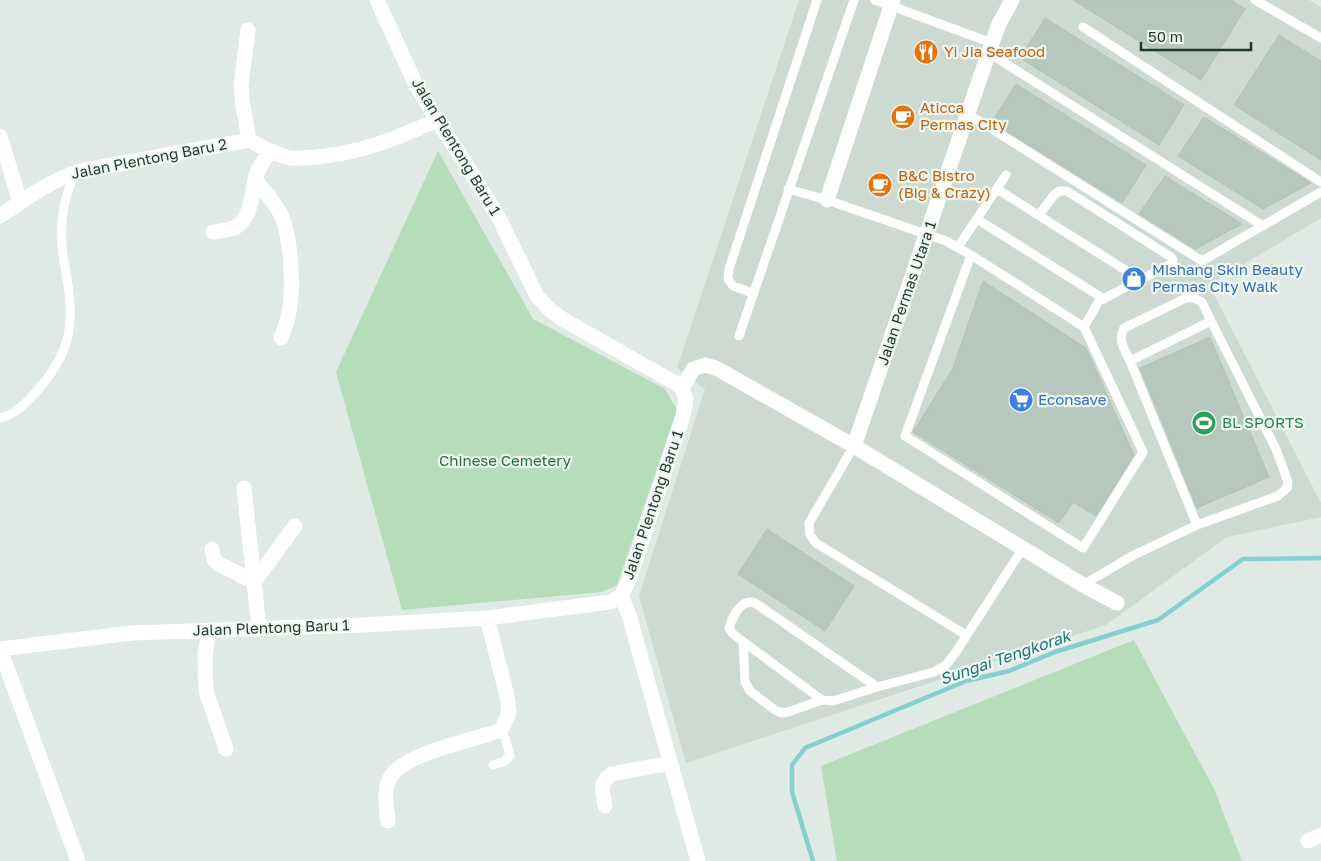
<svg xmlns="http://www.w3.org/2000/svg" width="1321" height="861" font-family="'Golos Text',sans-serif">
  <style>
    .built { fill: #ccdad1 }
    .green { fill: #b6dcba }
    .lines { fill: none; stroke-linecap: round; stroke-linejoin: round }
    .stream { stroke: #85d0cf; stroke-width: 4.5 }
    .building { fill: #b6c7be; stroke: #b1c3b8 }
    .lane { stroke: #fff; stroke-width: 9 }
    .street { stroke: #fff; stroke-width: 15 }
    .labels { text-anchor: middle; stroke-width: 4.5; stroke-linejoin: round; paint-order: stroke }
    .food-label { font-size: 15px; fill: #c56008; stroke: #eef7f1; text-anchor: start }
    .street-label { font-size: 15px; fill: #1f392e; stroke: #eef7f1 }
    .shop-label { font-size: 15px; fill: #366cbe; stroke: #eef7f1; text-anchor: start }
    .leisure-label { font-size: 15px; fill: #27864d; stroke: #eef7f1; text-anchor: start }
    .park-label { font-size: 15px; fill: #2a7039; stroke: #eef7f1 }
    .water-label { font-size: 16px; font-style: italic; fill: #1a7575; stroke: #eef7f1 }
  </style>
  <rect width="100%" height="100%" fill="#deeae3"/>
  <!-- built -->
  <path class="built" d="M799 0H1309L1321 7V218L1209 285 1321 503V517L1227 537 1106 625 686 763 639 596 705 389 677 368Z"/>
  <!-- green -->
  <path class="green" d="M438 151 533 319 665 389 677 410 617 585 602 592 402 610 336 372Z
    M1134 640 1214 789 1242 861H837L821 766Z"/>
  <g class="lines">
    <!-- stream -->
    <path class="stream" d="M813 861 792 792V765L805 748 966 681 1009 671 1055 652 1158 620 1243 559 1321 558"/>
  </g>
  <!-- building -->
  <path class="building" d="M1073 0H1231L1245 9 1201 80Z
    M1045 18 1184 105 1159 145 1020 58Z
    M1279 35 1321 61V160L1234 105Z
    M1016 84 1146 165 1122 203 992 122Z
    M1204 117 1311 183 1263 209 1178 156Z
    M1165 176 1242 224 1195 249 1139 214Z
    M983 281 1086 348 1134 455 1096 516 1073 502 1059 523 913 432 953 368Z
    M1210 337 1269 477 1197 508 1140 368Z
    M767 529 854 586 825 631 738 574Z"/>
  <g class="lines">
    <!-- lane -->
    <path class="lane" d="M875 0 992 43
      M1255 0 1321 38
      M1083 27 1321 182
      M989 53 1263 226
      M968 114 1202 261 1321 192
      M788 189 827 200 946 241 971 255 1084 327 1143 452 1083 548 905 436 971 255
      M997 189 1141 280
      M1039 215 1053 196 1059 191H1067L1171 257 1173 260 1171 264 1099 301 1084 327
      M977 219 1104 299
      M958 247 1006 175
      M753 293 733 286 728 279 729 269 817 0
      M1192 297 1202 302 1211 321 1130 361C1125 350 1117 340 1124 328L1186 298Z
      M739 336 854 0
      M1130 361 1197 525
      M0 418C15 415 27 402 37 391 70 353 75 327 67 278 65 267 62 255 62 244 60 216 65 199 74 173
      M854 446 809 523 810 535 816 543 966 635
      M1083 585 1132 556 1197 525 1278 496 1287 488 1288 482 1276 449 1211 321
      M743 641 745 682 750 691 775 710 782 713 788 712 822 700
      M877 687 755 603C741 598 733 616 729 628L733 634 822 700 833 701 877 687 934 672 946 665 956 652 1023 548
      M493 765 505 761 510 755 502 728"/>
    <!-- street -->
    <path class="street" d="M248 30 241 85 242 100 249 140
      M0 136 20 202
      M249 140C262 147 275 155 291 158 299 159 307 157 315 157 358 154 398 138 437 120
      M255 179C264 191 276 203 282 217 291 240 294 287 289 312 288 321 284 329 281 338
      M827 200 893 0
      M0 216C25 199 51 180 80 171L249 140
      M213 232C219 231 230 230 236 227 251 217 252 195 255 180 257 169 264 160 270 152
      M682 389 693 369 705 365 716 368 854 446 1083 585 1117 603
      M854 446 992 43 999 24 1012 0
      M244 488 254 582
      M212 549 214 559 219 564 254 582
      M621 596 629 615 698 861
      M259 628 254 582 295 526
      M209 630 205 656 206 691 226 749
      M0 649 132 633 364 625 487 618 610 602 621 596 629 580 683 416 686 399 682 389 677 384 564 320 551 311 537 296 500 220 466 164 437 120 416 85 377 0
      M0 649 78 861
      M605 806C603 792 598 783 612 774L670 763
      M388 821C387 810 384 797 387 786 389 777 395 770 403 765 425 750 472 740 498 731L502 728 507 718 509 711 507 696 487 618
      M1308 841 1321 835"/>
  </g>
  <!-- icons -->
  <defs>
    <symbol id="restaurant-disc" viewBox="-11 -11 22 22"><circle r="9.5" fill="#e8710a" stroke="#eef7f1"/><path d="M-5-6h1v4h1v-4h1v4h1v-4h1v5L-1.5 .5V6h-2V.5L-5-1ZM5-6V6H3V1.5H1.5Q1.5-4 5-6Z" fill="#fff"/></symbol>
    <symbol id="cafe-disc" viewBox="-11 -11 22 22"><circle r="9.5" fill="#e8710a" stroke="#eef7f1"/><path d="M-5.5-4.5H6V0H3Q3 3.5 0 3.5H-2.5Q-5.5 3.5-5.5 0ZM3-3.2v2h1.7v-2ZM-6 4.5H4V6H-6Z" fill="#fff"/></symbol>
    <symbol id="shop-disc" viewBox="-11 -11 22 22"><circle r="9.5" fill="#3f7fe0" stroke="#eef7f1"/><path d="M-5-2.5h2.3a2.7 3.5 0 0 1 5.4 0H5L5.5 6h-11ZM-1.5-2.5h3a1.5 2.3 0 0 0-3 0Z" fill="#fff"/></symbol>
    <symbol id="supermarket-disc" viewBox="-11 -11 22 22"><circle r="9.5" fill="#3f7fe0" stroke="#eef7f1"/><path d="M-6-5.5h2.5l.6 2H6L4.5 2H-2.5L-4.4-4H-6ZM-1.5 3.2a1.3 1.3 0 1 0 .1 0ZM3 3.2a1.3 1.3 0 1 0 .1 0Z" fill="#fff"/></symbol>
    <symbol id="stadium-disc" viewBox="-11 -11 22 22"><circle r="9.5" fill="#2e9e5b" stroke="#eef7f1"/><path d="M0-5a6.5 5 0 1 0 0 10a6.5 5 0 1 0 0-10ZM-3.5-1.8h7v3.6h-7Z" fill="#fff"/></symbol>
  </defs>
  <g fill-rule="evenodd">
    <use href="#restaurant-disc" x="912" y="38" width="28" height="28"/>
    <use href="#cafe-disc" x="889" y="103" width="28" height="28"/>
    <use href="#cafe-disc" x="866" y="171" width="28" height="28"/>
    <use href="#shop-disc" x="1120" y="265" width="28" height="28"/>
    <use href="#supermarket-disc" x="1007" y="386" width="28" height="28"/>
    <use href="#stadium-disc" x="1190" y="409" width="28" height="28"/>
  </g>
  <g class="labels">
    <!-- food labels -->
    <g class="food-label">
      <text x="944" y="57">Yi Jia Seafood</text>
      <text x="920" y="113">Aticca<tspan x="920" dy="17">Permas City</tspan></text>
      <text x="898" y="181">B&amp;C Bistro<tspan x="898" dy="17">(Big &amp; Crazy)</tspan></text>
    </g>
    <!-- street labels -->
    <g class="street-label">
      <text transform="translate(456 147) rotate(59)" y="5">Jalan Plentong Baru 1</text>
      <text transform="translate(149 159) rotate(-11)" y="5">Jalan Plentong Baru 2</text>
      <text transform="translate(907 293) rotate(-71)" y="5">Jalan Permas Utara 1</text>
      <text transform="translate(653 505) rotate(-71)" y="5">Jalan Plentong Baru 1</text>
      <text transform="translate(271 628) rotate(-2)" y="5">Jalan Plentong Baru 1</text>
    </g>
    <!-- shop labels -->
    <g class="shop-label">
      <text x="1152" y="275">Mishang Skin Beauty<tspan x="1152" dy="17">Permas City Walk</tspan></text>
      <text x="1038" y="405">Econsave</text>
    </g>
    <!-- leisure labels -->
    <g class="leisure-label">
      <text x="1222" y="428">BL SPORTS</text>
    </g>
    <!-- park labels -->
    <g class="park-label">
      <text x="505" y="466">Chinese Cemetery</text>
    </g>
    <!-- water labels -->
    <g class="water-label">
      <text transform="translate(1005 657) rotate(-19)" y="6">Sungai Tengkorak</text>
    </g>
  </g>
  <!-- scale -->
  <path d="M1141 42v8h110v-8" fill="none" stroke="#1f392e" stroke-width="2.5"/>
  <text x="1148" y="42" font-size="15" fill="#1f392e" stroke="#eef7f1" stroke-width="4" paint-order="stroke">50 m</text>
</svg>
